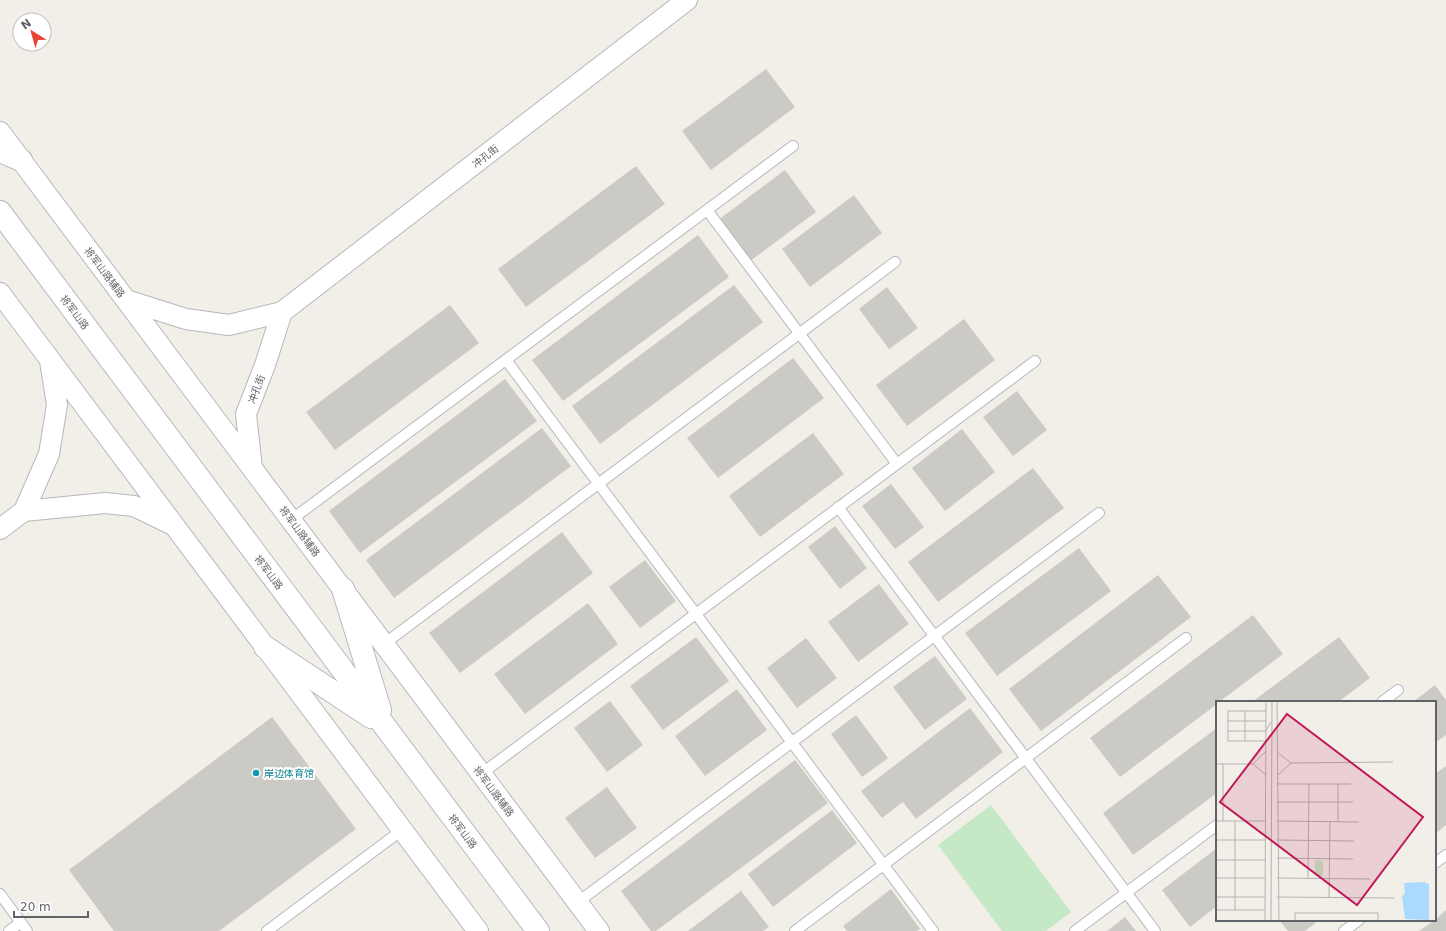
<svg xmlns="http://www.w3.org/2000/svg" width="1446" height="931" font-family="'DejaVu Sans','Noto Sans SC',sans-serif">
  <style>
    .green { fill: #c5e8c5 }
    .building { fill: #cccac5 }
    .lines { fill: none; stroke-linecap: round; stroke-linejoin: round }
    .lane-casing { stroke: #b5b8bc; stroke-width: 12 }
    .street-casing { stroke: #b5b8bc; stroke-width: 22 }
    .secondary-casing { stroke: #b6babf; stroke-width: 24 }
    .lane { stroke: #fff; stroke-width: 10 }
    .street { stroke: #fff; stroke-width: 20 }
    .secondary { stroke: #fff; stroke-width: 22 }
    .culture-dot { fill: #0f9aa8; stroke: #fff; stroke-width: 1.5 }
    .labels { text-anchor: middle; stroke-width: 4; stroke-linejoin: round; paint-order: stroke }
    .street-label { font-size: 10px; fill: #5f6368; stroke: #fff }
    .culture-label { font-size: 10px; fill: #0d838f; stroke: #fff; text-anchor: start }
    .inset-road { fill: none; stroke: #b3b3b1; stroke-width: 1 }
    .view { fill: #c2185b; fill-opacity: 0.15; stroke: #c2185b; stroke-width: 2 }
    .inset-edge { fill: none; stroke: #5f6368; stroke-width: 2 }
  </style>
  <rect width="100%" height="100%" fill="#f1efe8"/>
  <!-- green -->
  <path class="green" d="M991 805 1071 912 1046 931H1002L938 845Z"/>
  <!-- building -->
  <path class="building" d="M766 69 795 107 711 170 682 131Z
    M636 166 665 204 526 307 498 269Z
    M785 170 816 212 749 262 718 220Z
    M854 195 882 233 810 287 782 249Z
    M698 235 729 277 563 401 532 360Z
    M734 285 763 322 600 444 572 406Z
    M887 287 918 328 889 349 859 309Z
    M450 305 479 343 335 450 306 412Z
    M964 319 995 360 907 426 876 385Z
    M793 358 824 398 718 478 687 438Z
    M505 379 537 421 360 553 329 511Z
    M1017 391 1047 430 1013 456 983 417Z
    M542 428 571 466 394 598 366 560Z
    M962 429 995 472 945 511 912 468Z
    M813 433 844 474 760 537 729 496Z
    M1033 468 1064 508 938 602 908 562Z
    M891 484 924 527 895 549 862 506Z
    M835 526 867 568 840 589 808 547Z
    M562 532 593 573 460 673 429 633Z
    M1079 548 1111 591 997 676 965 633Z
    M645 560 676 601 640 628 609 587Z
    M1158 575 1191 617 1041 731 1009 689Z
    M879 584 909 624 858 662 828 622Z
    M588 603 618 644 525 714 494 674Z
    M1253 615 1283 654 1219 702H1217V704L1120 777 1090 738Z
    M696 637 729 681 663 730 630 686Z
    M1339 637 1370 678 1338 702H1252Z
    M806 638 837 678 797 708 767 668Z
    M935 656 967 699 925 730 893 687Z
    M1435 685 1446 700V735L1435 743V702H1413Z
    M737 689 767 730 705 776 675 736Z
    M610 701 643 745 607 772 574 728Z
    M970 708 1003 752 916 819 903 802 882 818 861 791Z
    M856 715 888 758 862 777 831 734Z
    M272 717 356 829 219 931H114L69 870Z
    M1217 728V793L1133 855 1103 813Z
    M795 760 828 803 656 931H651L621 891Z
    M1446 766V825L1435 834V774Z
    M607 787 637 828 595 858 565 818Z
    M832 810 857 843 773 907 748 874Z
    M1217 848V906L1190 927 1162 890Z
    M891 889 920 929 917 931H847L843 926Z
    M741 891 769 927 763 931H688Z
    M1446 910V931H1419L1435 920Z
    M1125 917 1136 931H1107Z
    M1279 920H1319L1305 931H1288Z"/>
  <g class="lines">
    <defs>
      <path id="lane" d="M707 210 897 464
        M506 360 933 931
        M838 507 1155 931
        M291 520 793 146
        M384 644 895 262
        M1382 702 1398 690
        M481 774 1035 361
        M1435 863 1446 855
        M0 894 27 931
        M578 902 1099 513
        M9 931 21 922
        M267 931 402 830
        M795 931 1186 638
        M1075 931 1217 825
        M1344 931 1359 920"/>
      <path id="street" d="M0 132 599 931
        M0 293 478 931
        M126 300 186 319 229 325 282 312 687 0
        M252 468 246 414 265 365 282 312
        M24 511 105 503 134 506 171 524
        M0 529 24 511 49 454 57 405 50 361"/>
      <path id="secondary" d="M0 151 21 160
        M0 212 538 931
        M343 589 380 710
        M265 647 371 717"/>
    </defs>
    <!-- lane casing -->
    <use href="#lane" class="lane-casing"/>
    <!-- street casing -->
    <use href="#street" class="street-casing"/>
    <!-- secondary casing -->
    <use href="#secondary" class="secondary-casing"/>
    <!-- lane -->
    <use href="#lane" class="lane"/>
    <!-- street -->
    <use href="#street" class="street"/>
    <!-- secondary -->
    <use href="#secondary" class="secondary"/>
  </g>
  <!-- markers -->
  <circle class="culture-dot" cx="256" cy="773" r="4"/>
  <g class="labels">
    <!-- street labels -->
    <g class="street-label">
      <text transform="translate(485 156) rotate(-38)" y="4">冲孔街</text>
      <text transform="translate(105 272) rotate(53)" y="4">将军山路辅路</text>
      <text transform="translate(75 312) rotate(53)" y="4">将军山路</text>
      <text transform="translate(256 389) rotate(-70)" y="4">冲孔街</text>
      <text transform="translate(300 531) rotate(53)" y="4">将军山路辅路</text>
      <text transform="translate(269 572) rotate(53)" y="4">将军山路</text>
      <text transform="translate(494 791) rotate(53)" y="4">将军山路辅路</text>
      <text transform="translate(463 831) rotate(53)" y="4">将军山路</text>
    </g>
    <!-- culture labels -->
    <g class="culture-label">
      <text x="264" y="777">岸边体育馆</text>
    </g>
  </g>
  <!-- overview -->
  <g transform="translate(1216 701)">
    <rect width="220" height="220" fill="#f1efe8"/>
    <path d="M99 159 107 160V175H99Z" fill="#c5e8c5"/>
    <path d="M208 181 213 183V219L189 218 186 195 189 192 188 182Z" fill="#aadaff"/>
    <path class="inset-road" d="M61 1 63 219M12 20H50M12 30H50L55 21M29 40V10M50 40H12V10H50M61 51 75 62 177 61M0 63H37L49 51M37 63 49 73M62 74 75 62M61 83H135M61 101H137M0 120H50M7 120V63M61 120 143 121M122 121V83M0 139H50M61 139 138 140M61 157 137 158M0 159H49M0 177H49M61 177 154 178M92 177 93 83M220 189V211M0 196H49M61 196 178 197M113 196 114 120M0 209H49M19 209V120M49 219 50 1M55 219 56 1M79 219V212H162V219"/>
    <path class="view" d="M71 13 207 116 141 204 4 101Z"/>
    <rect width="220" height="220" class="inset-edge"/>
  </g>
  <!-- north arrow -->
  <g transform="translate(32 32) rotate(323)"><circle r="19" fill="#ffffff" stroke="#bfc1c3"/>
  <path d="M0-3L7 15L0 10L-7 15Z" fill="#ea4335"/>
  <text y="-6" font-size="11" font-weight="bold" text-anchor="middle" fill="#5f6368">N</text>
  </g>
  <!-- scale -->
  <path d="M14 911v6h74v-6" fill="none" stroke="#5f6368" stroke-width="2"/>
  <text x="20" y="911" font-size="12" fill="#5f6368" stroke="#ffffff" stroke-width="3" paint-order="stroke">20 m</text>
</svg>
